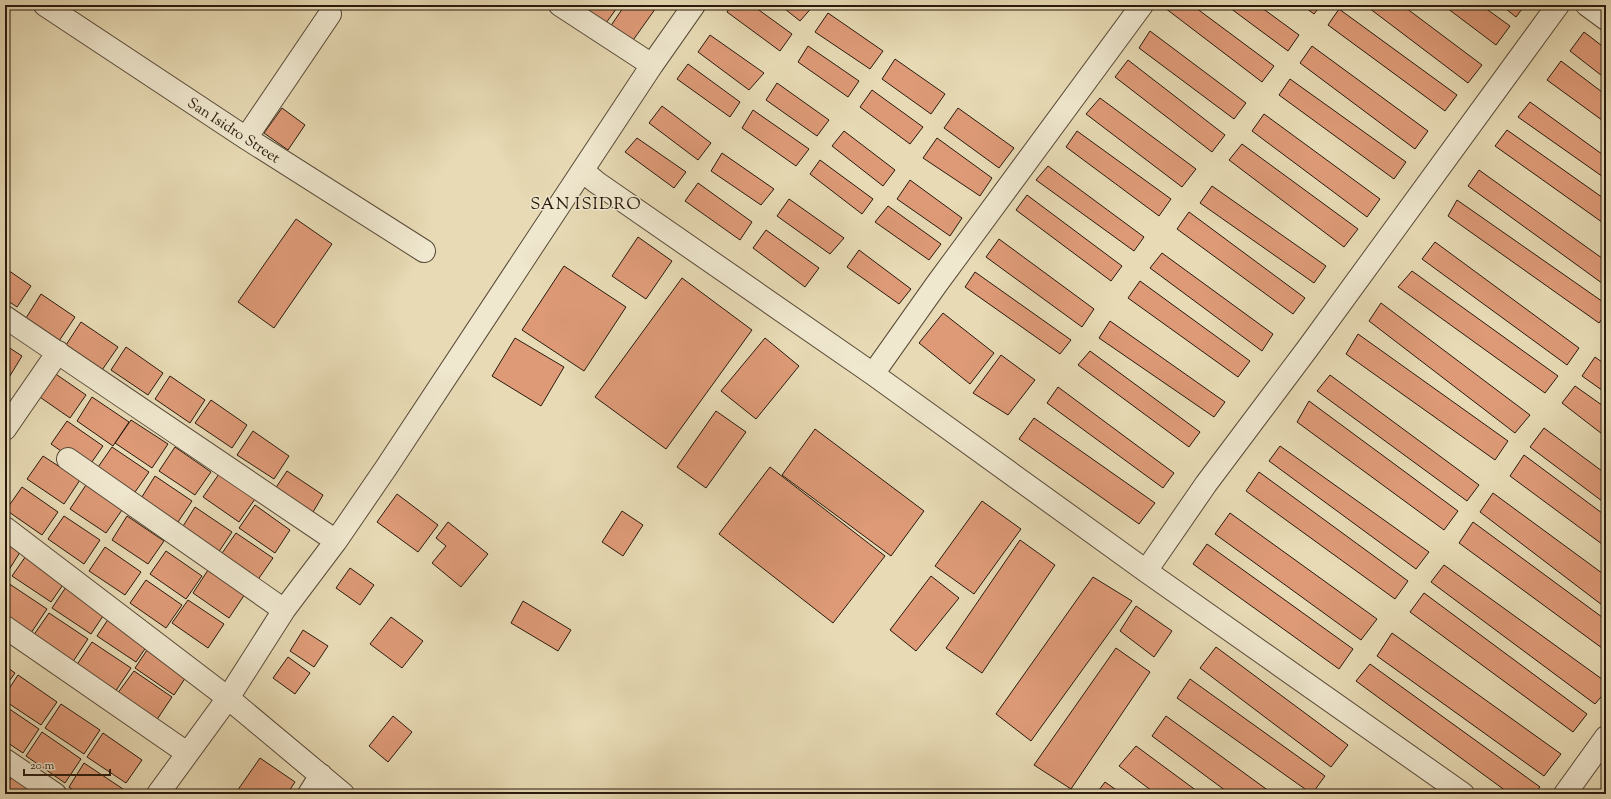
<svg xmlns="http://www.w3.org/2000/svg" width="1611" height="799" font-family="'Sorts Mill Goudy',serif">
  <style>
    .building { fill: #de9a77; stroke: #291a0e }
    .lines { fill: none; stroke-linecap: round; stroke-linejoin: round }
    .street-casing { stroke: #584a38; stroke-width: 24 }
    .street { stroke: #efe7ce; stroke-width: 22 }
    .labels { text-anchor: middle; stroke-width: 3; stroke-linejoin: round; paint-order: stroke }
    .street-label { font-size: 15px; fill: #291a0e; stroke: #efe7ce }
    .quarter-label { font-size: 17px; letter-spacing: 1px; fill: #291a0e; stroke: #efe7ce }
  </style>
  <rect width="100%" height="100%" fill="#e7dab4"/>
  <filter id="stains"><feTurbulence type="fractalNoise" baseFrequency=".005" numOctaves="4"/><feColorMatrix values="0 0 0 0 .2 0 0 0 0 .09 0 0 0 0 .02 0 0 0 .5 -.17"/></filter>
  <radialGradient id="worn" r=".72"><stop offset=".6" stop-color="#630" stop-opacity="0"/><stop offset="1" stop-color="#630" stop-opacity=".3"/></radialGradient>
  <!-- building -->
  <path class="building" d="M585 5H619L606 23 583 7Z
    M625 5H658L631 43 610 27Z
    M731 5H752L792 34 780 51 727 12Z
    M780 5H814L800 21Z
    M1167 5H1192L1274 66 1262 82 1165 8Z
    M1226 5H1258L1299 35 1288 51Z
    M1302 5H1321L1314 14Z
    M1365 5H1402L1482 65 1468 83Z
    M1443 5H1481L1510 26 1496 45Z
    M1501 5H1525L1516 17Z
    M1339 9 1457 95 1445 111 1328 25Z
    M828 13 883 51 870 69 815 32Z
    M1150 31 1246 103 1234 119 1139 48Z
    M1584 32 1606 49V79L1570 51Z
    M710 35 764 73 749 90 698 52Z
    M808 46 859 81 848 97 798 62Z
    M1312 46 1428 131 1415 149 1300 63Z
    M895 59 945 94 931 114 882 79Z
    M1128 60 1225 135 1212 152 1115 77Z
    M1561 61 1606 95V123L1547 80Z
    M688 64 740 102 730 117 677 79Z
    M1290 79 1406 162 1394 179 1279 95Z
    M777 83 829 120 817 136 766 100Z
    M872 90 923 127 910 144 860 107Z
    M1100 98 1196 169 1182 187 1086 114Z
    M1530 102 1606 157V179L1518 117Z
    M662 106 711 143 698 160 649 123Z
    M282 108 305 125 288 150 264 133Z
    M958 108 1014 148 999 168 944 128Z
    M753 110 809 149 796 166 742 128Z
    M1264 114 1380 199 1367 217 1252 131Z
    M1507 130 1606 200V225L1495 146Z
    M844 131 895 170 883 186 832 146Z
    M1077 131 1171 199 1159 216 1066 147Z
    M637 138 686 172 674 188 625 152Z
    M937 138 992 178 980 196 923 158Z
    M1242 144 1358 229 1344 247 1229 160Z
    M722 153 774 189 761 205 711 171Z
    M820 160 873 199 862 214 810 174Z
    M1048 166 1144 237 1134 251 1036 180Z
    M1479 170 1606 261V286L1468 186Z
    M910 180 962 218 950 236 897 199Z
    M698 183 752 222 740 240 685 201Z
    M1212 186 1326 266 1314 283 1200 203Z
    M1027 195 1122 266 1111 281 1016 210Z
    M789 199 844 238 830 254 777 216Z
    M1457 200 1606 304V313L1599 323 1448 216Z
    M888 206 941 244 929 260 875 222Z
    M1189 212 1305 298 1293 314 1177 229Z
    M296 219 332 244 274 328 238 302Z
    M766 230 819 268 805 287 753 248Z
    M638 237 672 261 646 299 612 276Z
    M999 239 1094 309 1082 327 986 257Z
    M1435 242 1579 348 1567 365 1422 259Z
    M859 250 911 289 899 304 847 267Z
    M1162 253 1273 334 1262 351 1150 268Z
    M564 266 626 307 584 371 522 330Z
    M5 268 31 286 17 307 5 299Z
    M1412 271 1558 376 1545 393 1398 287Z
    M975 272 1071 340 1060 354 965 287Z
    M682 278 752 330 666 449 595 397Z
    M1140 281 1250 361 1238 377 1128 298Z
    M41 294 75 317 59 341 26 318Z
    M1381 303 1530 415 1515 433 1369 321Z
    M943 313 994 353 970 384 919 343Z
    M1110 321 1225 402 1214 417 1099 338Z
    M81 322 118 347 102 370 66 345Z
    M1358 334 1508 441 1495 460 1346 354Z
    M515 338 564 367 541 406 492 376Z
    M765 338 799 366 756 419 721 391Z
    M5 345 22 356 5 384Z
    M126 347 163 373 148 395 111 370Z
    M1090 351 1200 432 1189 447 1078 365Z
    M1001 355 1035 380 1008 415 973 393Z
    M1595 357 1606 365V393L1582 376Z
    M50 370 86 395 70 418 34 393Z
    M1330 375 1479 485 1467 501 1317 391Z
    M170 376 205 400 190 423 155 399Z
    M1575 386 1606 408V437L1562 403Z
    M1058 387 1174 473 1163 488 1047 403Z
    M92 397 129 422 113 446 77 421Z
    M211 400 247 425 232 448 195 423Z
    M1309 401 1458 511 1444 530 1297 422Z
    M716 411 746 432 706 488 677 467Z
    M1034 418 1155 503 1139 524 1019 439Z
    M131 420 168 444 152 468 115 443Z
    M67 421 103 446 87 469 51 444Z
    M1544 428 1606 474V504L1530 447Z
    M815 429 924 511 891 556 782 475Z
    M253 431 289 456 274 479 237 455Z
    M1280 446 1429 552 1416 569 1269 461Z
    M112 447 149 472 133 495 96 470Z
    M175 447 211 472 195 495 159 471Z
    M1524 455 1606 516V547L1510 476Z
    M43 456 80 480 64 504 27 479Z
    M770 467 885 556 833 623 719 534Z
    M287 471 323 495 309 519 271 495Z
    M1259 472 1408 581 1395 599 1246 491Z
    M219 474 255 499 239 522 203 497Z
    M155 476 192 501 176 525 140 500Z
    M86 485 122 510 106 533 70 509Z
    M22 487 58 512 42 535 6 510Z
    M1493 493 1606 576V608L1480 512Z
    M397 494 438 525 418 552 377 522Z
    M982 501 1021 529 974 594 935 566Z
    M255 505 290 530 275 553 239 528Z
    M195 507 232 532 216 556 180 531Z
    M622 511 643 525 623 556 602 542Z
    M1230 513 1377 619 1361 640 1215 534Z
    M64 516 100 540 84 564 48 539Z
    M127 516 164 541 148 564 112 540Z
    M448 522 488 554 461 587 432 563 446 546 436 538Z
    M1473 522 1606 620V651L1459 543Z
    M236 533 273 558 257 581 220 556Z
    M5 537 22 549 7 573 5 572Z
    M1020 540 1055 565 982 673 946 648Z
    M1207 544 1353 649 1339 669 1193 564Z
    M105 547 141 572 125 595 89 571Z
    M166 551 202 576 186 599 150 574Z
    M28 553 67 579 51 602 12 576Z
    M1444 565 1606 682V691L1595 704 1431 582Z
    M350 568 374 585 360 605 336 588Z
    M208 570 245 594 229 618 193 593Z
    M931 576 959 598 916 651 890 630Z
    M1093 577 1132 601 1031 741 996 714Z
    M146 580 182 605 166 628 130 603Z
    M8 583 47 609 31 633 5 616V588Z
    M68 584 107 610 91 634 52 608Z
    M1424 593 1587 714 1573 732 1410 612Z
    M188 600 224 624 208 648 172 623Z
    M523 601 571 630 558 651 511 623Z
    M1136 606 1172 631 1154 657 1120 631Z
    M113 612 151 640 136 662 97 636Z
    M49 613 88 639 72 663 33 636Z
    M391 617 423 641 402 668 370 644Z
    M303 630 328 646 314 667 290 651Z
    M1392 633 1561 754 1544 776 1377 656Z
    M92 642 131 668 115 692 76 666Z
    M151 644 190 671 174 695 135 668Z
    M1216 647 1348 745 1331 767 1200 668Z
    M1116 648 1150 672 1071 789 1034 765Z
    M288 657 310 673 295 694 273 678Z
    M1370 664 1540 787 1534 794H1510L1356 681Z
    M5 666 15 673 5 687Z
    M134 671 172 697 156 721 117 694Z
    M18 675 57 702 41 725 5 701V695Z
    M1190 679 1325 776 1312 794 1177 698Z
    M61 704 100 730 84 754 45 728Z
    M5 706 39 729 23 753 5 741Z
    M393 716 412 732 388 762 369 746Z
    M1166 716 1273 794H1230L1152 736Z
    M42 732 81 759 65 783 26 756Z
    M103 733 142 760 126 783 87 757Z
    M1136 746 1201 794H1156L1119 766Z
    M260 758 295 782 287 794H235Z
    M84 763 123 789 120 794H79L69 787Z
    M13 775 40 794H5V787Z
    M1105 782 1122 794H1096Z"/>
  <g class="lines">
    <defs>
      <path id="street" d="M45 5 246 138 424 251
        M560 5 652 65
        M1587 5 1606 19
        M246 138 330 14
        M583 171 596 182 873 374 1146 571 1463 794
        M5 317 336 541
        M873 374 936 285 1142 5
        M5 429 58 352
        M68 459 284 610
        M5 528 228 698 343 794
        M1146 571 1206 484 1308 348 1558 5
        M5 627 187 753
        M5 760 55 794
        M158 794 228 698 284 610 336 541 386 468 652 65 694 5
        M309 794 321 775
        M1565 794 1606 737"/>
    </defs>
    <!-- street casing -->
    <use href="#street" class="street-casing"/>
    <!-- street -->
    <use href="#street" class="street"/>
  </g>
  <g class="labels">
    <!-- street labels -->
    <g class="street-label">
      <text transform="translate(234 130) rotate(33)" y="5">San Isidro Street</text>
    </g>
    <!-- quarter labels -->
    <g class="quarter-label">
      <text x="586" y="209">SAN ISIDRO</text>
    </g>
  </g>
  <!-- margin -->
  <rect width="1611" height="799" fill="none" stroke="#e7dab4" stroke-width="20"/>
  <rect x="6" y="6" width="1599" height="787" fill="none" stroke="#291a0e" stroke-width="2"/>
  <rect x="10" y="10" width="1591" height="779" fill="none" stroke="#291a0e"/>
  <!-- scale -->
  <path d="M24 769v6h86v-6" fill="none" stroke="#291a0e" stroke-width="2"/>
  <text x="30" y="769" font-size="12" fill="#291a0e" stroke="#efe7ce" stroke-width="3" paint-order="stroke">20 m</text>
  <rect width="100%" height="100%" filter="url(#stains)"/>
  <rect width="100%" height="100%" fill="url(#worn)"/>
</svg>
